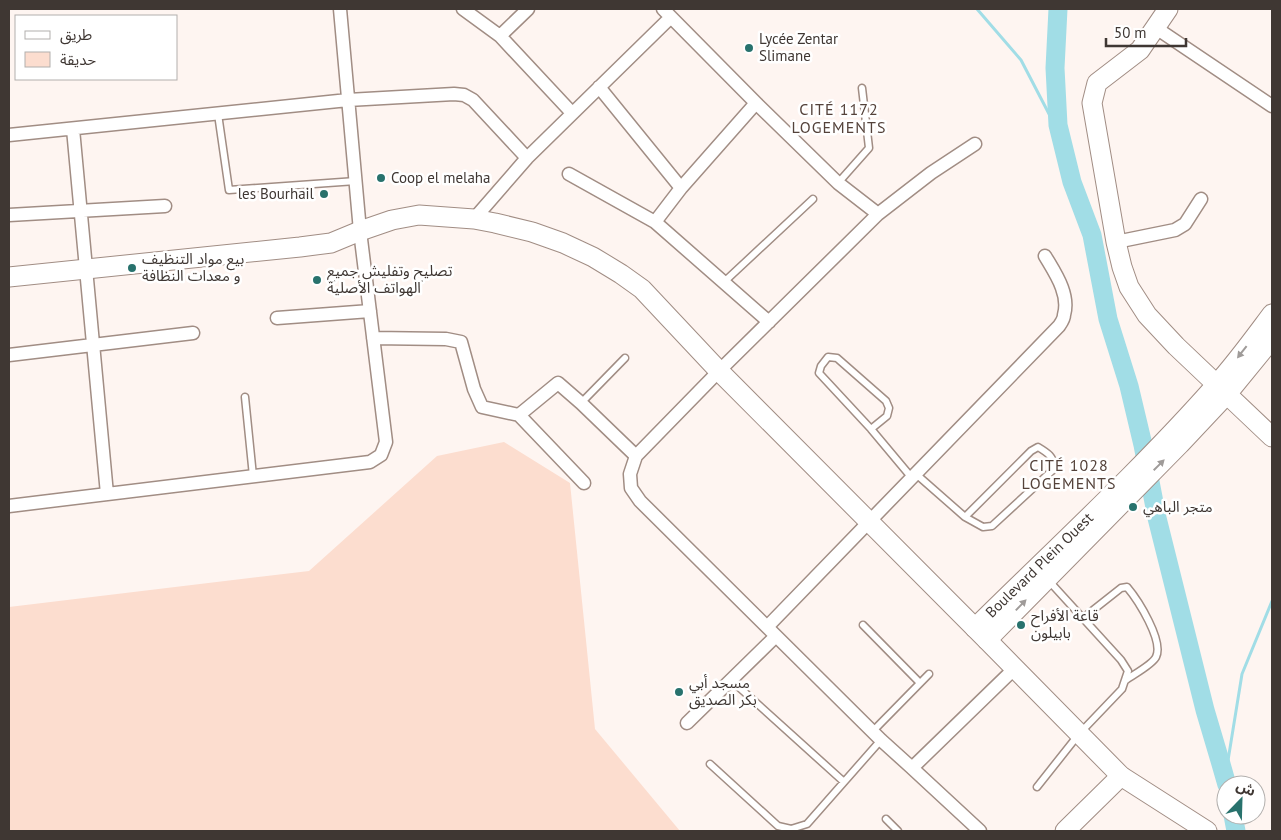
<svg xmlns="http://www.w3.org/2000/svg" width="1281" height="840" font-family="'PT Sans','Noto Sans Arabic',sans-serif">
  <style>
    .green { fill: #fcddcf }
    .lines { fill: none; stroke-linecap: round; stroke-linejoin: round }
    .stream { stroke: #a1dde6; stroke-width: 3 }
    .river { stroke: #a1dde6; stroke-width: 19 }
    .lane-casing { stroke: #a18d84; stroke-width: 9 }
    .street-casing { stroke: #a18d84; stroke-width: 15 }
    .secondary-casing { stroke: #a18d84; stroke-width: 21 }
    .lane { stroke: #fff; stroke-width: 6 }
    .street { stroke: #fff; stroke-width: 12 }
    .secondary { stroke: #fff; stroke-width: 19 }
    .oneway { fill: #9f9b99 }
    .poi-dot { fill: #28726d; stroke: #fff; stroke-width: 2 }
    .labels { text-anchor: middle; stroke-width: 5; stroke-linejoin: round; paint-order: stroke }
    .poi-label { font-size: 15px; fill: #3f3733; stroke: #fff; text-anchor: start }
    .street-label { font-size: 15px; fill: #3f3733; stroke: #fff }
    .neighbourhood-label { font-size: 16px; letter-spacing: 1px; fill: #54423a; stroke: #fff }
  </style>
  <rect width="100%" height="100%" fill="#fef5f1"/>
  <!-- green -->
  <path class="green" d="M504 442 570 483 595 729 680 831H9V607L309 571 437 456Z"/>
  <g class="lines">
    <!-- stream -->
    <path class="stream" d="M977 9 1021 60 1061 137
      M1225 779 1242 674 1272 601"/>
    <!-- river -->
    <path class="river" d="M1058 9 1055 68 1058 125 1072 182 1092 235 1108 319 1129 386 1143 445 1157 518 1205 710 1221 764 1227 785
      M1233 815 1236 831"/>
    <defs>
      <path id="lane" d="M218 114 229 190 356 181
        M838 183 869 148 862 88
        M724 282 813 199
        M245 397 253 476
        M581 403 625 358
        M871 429 887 416 889 408 886 401 837 358 828 357 821 366 819 373 871 429 912 478
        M916 474 965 517 983 527 992 526 1055 468C1053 456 1048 453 1038 447L1031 451 965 517
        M1083 618 1121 588 1127 587C1138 600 1164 641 1156 657 1152 665 1134 674 1126 680
        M863 625 920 683
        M731 680 844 782
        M872 732 929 674
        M710 764 778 826 791 829 807 824 881 740
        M1037 787 1079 734 1122 689 1128 671 1121 660 1049 581
        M886 819 898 831"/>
      <path id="street" d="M463 9 500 36
        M528 9 500 36 572 113
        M663 9 756 103 838 183 878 214
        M1156 28 1272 106
        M599 87 681 188
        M73 129 107 494
        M9 135 348 100 454 94 464 95 473 100 527 158
        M975 144 931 173 878 214 719 371 636 456 630 474 631 488 640 501 767 627 1059 326C1061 323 1064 319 1064 315 1070 294 1055 273 1045 256
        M569 174 655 222 769 322
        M9 215 165 206
        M474 219 527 158 671 17
        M655 222 681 188 756 103
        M1116 242 1175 230 1185 224 1201 199
        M277 318 370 311
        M373 338 446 339 461 342 474 389 482 407 519 415 584 483
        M9 355 193 333
        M519 415 558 383 581 403 636 456
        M9 506 370 462 381 455 386 442 360 231 340 9
        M767 627 881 740 912 768 1014 669
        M687 723 776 636
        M912 768 980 831"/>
      <g id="secondary">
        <path d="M1168 9 1140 50 1097 83 1092 103 1116 242 1122 267 1129 287 1147 315 1176 346 1272 437"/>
        <path d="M9 277 300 247 331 243 360 231 392 220 419 215 474 219 495 223 532 232 563 243 593 257 621 274 642 289 719 371 987 640 1121 776 1207 831"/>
        <path id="s1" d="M975 628C1056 548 1140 471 1216 385 1236 363 1254 338 1272 314"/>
        <path d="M987 640 1180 444 1227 394 1272 339"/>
        <path d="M1065 831 1121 776"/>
      </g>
    </defs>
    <!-- lane casing -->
    <use href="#lane" class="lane-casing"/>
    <!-- street casing -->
    <use href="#street" class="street-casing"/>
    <!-- secondary casing -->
    <use href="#secondary" class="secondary-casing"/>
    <!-- lane -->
    <use href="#lane" class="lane"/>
    <!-- street -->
    <use href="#street" class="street"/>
    <!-- secondary -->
    <use href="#secondary" class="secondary"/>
  </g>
  <!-- one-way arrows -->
  <defs><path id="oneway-solid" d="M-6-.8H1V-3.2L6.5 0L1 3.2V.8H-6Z" transform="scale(1.25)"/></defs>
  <g class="oneway">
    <use href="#oneway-solid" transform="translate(1242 352) rotate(128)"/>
    <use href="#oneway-solid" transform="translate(1159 465) rotate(-45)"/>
    <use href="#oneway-solid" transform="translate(1021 605) rotate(-46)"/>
  </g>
  <!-- markers -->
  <g class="poi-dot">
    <circle cx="749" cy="48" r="5"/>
    <circle cx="381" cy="178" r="5"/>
    <circle cx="324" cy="194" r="5"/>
    <circle cx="132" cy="268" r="5"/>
    <circle cx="317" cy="280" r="5"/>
    <circle cx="1133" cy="507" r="5"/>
    <circle cx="1021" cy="625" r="5"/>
    <circle cx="679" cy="692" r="5"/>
  </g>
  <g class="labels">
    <!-- poi labels -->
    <g class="poi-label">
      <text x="759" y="44">Lycée Zentar<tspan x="759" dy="17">Slimane</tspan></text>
      <text x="391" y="183">Coop el melaha</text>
      <text x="314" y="199" text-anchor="end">les Bourhail</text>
      <text x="142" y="264">بيع مواد التنظيف<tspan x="142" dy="17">و معدات النظافة</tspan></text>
      <text x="327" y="276">تصليح وتفليش جميع<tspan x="327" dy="17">الهواتف الأصلية</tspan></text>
      <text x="1143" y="512">متجر الباهي</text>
      <text x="1031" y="621">قاعة الأفراح<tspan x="1031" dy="17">بابيلون</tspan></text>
      <text x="689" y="688">مسجد أبي<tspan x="689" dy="17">بكر الصديق</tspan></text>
    </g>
    <!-- street labels -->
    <g class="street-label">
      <text dy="5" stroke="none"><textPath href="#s1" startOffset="90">Boulevard Plein Ouest</textPath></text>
    </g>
    <!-- neighbourhood labels -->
    <g class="neighbourhood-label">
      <text x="839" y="115">CITÉ 1172<tspan x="839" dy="18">LOGEMENTS</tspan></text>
      <text x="1069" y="471">CITÉ 1028<tspan x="1069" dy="18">LOGEMENTS</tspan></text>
    </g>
  </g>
  <!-- border -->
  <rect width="1281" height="840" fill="none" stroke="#3f3733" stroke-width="20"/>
  <!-- legend -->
  <rect x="15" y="15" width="162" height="65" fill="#ffffff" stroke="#b2afad"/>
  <rect x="25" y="31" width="25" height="8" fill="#ffffff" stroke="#b2afad"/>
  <text x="60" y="40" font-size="15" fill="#3f3733">طريق</text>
  <rect x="25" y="52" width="25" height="15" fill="#fcddcf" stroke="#b2afad"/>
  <text x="60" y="65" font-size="15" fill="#3f3733">حديقة</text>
  <!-- north arrow -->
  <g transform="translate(1241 800) rotate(23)"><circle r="24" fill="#ffffff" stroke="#b2afad"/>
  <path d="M0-4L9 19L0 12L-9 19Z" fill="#28726d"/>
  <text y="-8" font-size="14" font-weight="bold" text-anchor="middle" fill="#3f3733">ش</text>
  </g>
  <!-- scale -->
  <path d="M1106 38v8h80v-8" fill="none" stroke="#3f3733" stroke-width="2.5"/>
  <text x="1114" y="38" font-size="15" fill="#3f3733" stroke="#ffffff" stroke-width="4" paint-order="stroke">50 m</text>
</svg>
